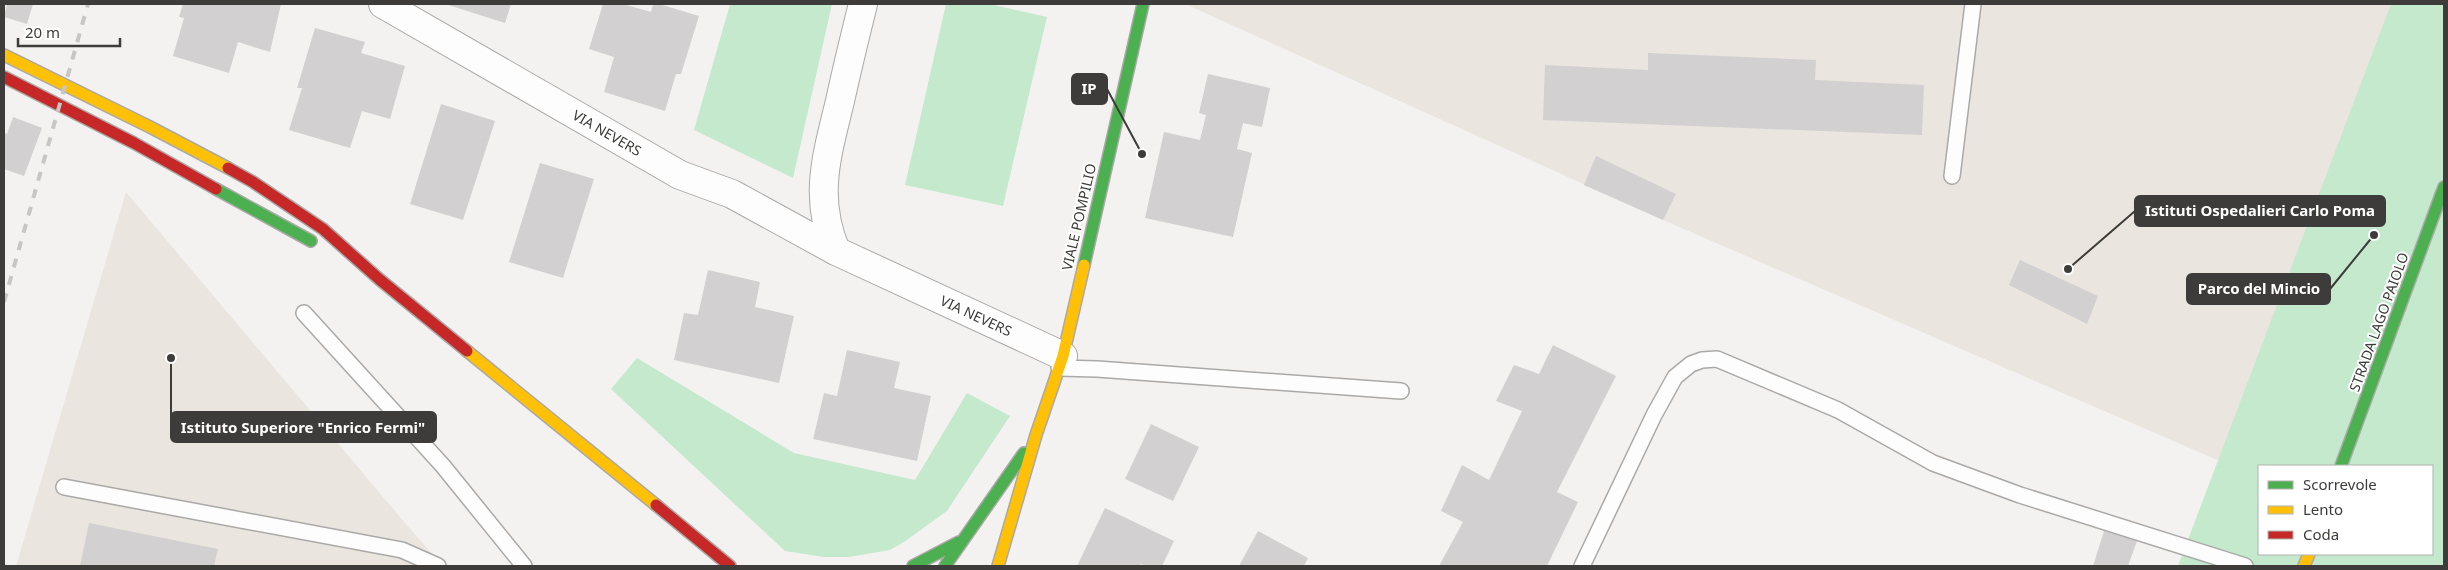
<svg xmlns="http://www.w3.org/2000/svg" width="2448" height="570" font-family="'Noto Sans',sans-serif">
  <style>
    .built { fill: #eae5df }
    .green { fill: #c5e9cd; fill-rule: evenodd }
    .building { fill: #d2d0d1 }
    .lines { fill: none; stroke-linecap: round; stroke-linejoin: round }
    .lane-casing { stroke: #aaa9a8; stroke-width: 18 }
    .street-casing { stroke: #aaa9a8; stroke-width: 30 }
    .fast-casing { stroke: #aaa9a8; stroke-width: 14 }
    .slow-casing { stroke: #aaa9a8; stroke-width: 14 }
    .jam-casing { stroke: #aaa9a8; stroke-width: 14 }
    .lane { stroke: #fdfdfd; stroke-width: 15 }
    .street { stroke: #fdfdfd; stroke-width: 28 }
    .fast { stroke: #4caf50; stroke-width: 11 }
    .slow { stroke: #ffc107; stroke-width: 11 }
    .jam { stroke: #c62828; stroke-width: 11 }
    .rail { stroke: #c6c6c5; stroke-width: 4; stroke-dasharray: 9 9; stroke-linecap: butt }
    .labels { text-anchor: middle; stroke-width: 4; stroke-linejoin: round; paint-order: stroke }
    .street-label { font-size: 14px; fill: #3d3c3a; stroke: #fff }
    .leader { fill: none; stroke: #3d3c3a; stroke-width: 2 }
    .callout-dot { fill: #3d3c3a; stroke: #fff; stroke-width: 2 }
    .callout { fill: #3d3c3a; stroke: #3d3c3a; stroke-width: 2 }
    .callout-label { font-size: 15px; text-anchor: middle; font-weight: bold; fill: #fff }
  </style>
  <rect width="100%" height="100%" fill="#f4f2f0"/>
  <!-- built -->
  <path class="built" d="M1185 4H2444V33L2259 466V478L1663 220Z
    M126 192 405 523 443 566H16Z"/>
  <!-- green -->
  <path class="green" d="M730 4H832L793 178 694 130Z
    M946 4H989L1047 17 1003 206 905 185Z
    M2391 4H2444V566H2178ZM2259 466H2432V554H2259Z
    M637 358 794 453 915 480 967 393 1010 416 947 511 904 542 890 550 849 557H824L785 551 611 389Z"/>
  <!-- building -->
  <path class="building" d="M7 4H33L27 24 4 17Z
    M183 4H281L270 52 238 42 229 73 173 56 184 18 179 17Z
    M445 4H511L505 23Z
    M603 4H623L651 12 653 4H659L699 16 681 74H676L665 111 604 92 614 57 589 49Z
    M315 28 365 42 361 53 405 66 390 119 362 111 350 148 289 130 302 88H297Z
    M1648 53 1816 60 1815 80 1924 85 1922 135 1543 120 1545 65 1648 70Z
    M1208 74 1270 88 1262 127 1243 123 1237 149 1252 153 1233 237 1145 218 1164 132 1200 140 1206 115 1199 113Z
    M441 104 495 121 463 220 410 204Z
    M13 117 42 128 24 176 4 169V133L7 134Z
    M1596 156 1676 194 1663 220 1584 185Z
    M540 163 594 179 563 278 509 262Z
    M2020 260 2098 296 2087 324 2009 285Z
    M708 270 760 282 755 307 794 316 779 383 674 360 684 313 698 315Z
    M1553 345 1616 376 1557 492 1578 502 1547 566H1439L1463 522 1441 511 1462 465 1489 480 1522 411 1496 401 1514 365 1539 374Z
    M847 350 900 362 894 388 931 396 917 461 813 439 824 393 837 396Z
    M1151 424 1199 447 1173 501 1125 479Z
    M1105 508 1174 541 1162 566H1146L1141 564 1140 566H1077Z
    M89 523 218 549 214 566H80Z
    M1258 531 1308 558 1304 566H1239Z
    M2104 531 2137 541 2128 566H2093Z"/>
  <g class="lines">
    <defs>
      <path id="lane" d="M1952 176 1973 4
        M304 313 443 466 524 566
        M1059 368 1097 369 1401 391
        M64 487 402 550 438 566
        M1582 566 1654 415 1675 377 1691 364 1702 360 1717 359 1838 410 1933 463 2020 495 2245 566"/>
      <path id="street" d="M383 4 680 175 732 194 836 251 1063 356
        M836 251C813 197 827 155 840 101 847 69 855 36 863 4"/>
      <path id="fast" d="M216 189 311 241
        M1084 265 1143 4
        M2341 466 2444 187
        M913 566 959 542
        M945 566 1024 453"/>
      <path id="slow" d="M4 55 150 127 228 168
        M467 351 656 505
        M998 566 1036 435 1063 356 1084 265
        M2304 566 2309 554"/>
      <path id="jam" d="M4 77 134 143 216 189
        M228 168 253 182 323 229 379 279 467 351
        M656 505 730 566"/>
    </defs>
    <!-- lane casing -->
    <use href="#lane" class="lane-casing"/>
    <!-- street casing -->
    <use href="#street" class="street-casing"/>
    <!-- fast casing -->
    <use href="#fast" class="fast-casing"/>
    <!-- slow casing -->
    <use href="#slow" class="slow-casing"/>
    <!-- jam casing -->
    <use href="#jam" class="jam-casing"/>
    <!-- lane -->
    <use href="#lane" class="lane"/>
    <!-- street -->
    <use href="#street" class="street"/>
    <!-- fast -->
    <use href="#fast" class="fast"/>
    <!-- slow -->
    <use href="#slow" class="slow"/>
    <!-- jam -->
    <use href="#jam" class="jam"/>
    <!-- rail -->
    <path class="rail" d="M4 302 88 4"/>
  </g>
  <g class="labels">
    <!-- street labels -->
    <g class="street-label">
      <text transform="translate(607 133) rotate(30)" y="5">VIA NEVERS</text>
      <text transform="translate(1079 217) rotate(-77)" y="5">VIALE POMPILIO</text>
      <text transform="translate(976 316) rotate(25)" y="5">VIA NEVERS</text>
      <text transform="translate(2379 322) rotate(-70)" y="5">STRADA LAGO PAIOLO</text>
    </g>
  </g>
  <!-- callouts -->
  <path class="leader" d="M1142 154L1107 89M2068 269L2135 211M2374 235L2330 289M171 358L171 427"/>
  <g class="callout-dot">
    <circle cx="1142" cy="154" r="5"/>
    <circle cx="2068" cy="269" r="5"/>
    <circle cx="2374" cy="235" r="5"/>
    <circle cx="171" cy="358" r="5"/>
  </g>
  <g class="callout">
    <rect x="1072" y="74" width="35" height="30" rx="5"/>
    <rect x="2135" y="196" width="250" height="30" rx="5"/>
    <rect x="2187" y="274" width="143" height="30" rx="5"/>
    <rect x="171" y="412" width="265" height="30" rx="5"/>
  </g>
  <g class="callout-label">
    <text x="1089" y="94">IP</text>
    <text x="2260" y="216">Istituti Ospedalieri Carlo Poma</text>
    <text x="2259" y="294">Parco del Mincio</text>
    <text x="303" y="433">Istituto Superiore "Enrico Fermi"</text>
  </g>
  <!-- border -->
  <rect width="2448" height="570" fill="none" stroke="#3d3c3a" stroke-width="10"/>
  <!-- legend -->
  <rect x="2258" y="465" width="175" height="90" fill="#ffffff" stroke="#b1b1b0"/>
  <rect x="2268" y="481" width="25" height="8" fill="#4caf50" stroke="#b1b1b0"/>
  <text x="2303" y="490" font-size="15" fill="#3d3c3a">Scorrevole</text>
  <rect x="2268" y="506" width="25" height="8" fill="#ffc107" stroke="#b1b1b0"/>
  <text x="2303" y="515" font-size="15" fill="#3d3c3a">Lento</text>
  <rect x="2268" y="531" width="25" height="8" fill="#c62828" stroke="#b1b1b0"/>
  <text x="2303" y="540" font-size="15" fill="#3d3c3a">Coda</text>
  <!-- scale -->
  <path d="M18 38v8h102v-8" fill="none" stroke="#3d3c3a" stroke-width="2.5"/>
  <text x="25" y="38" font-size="15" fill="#3d3c3a" stroke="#ffffff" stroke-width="4" paint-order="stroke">20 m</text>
</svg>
